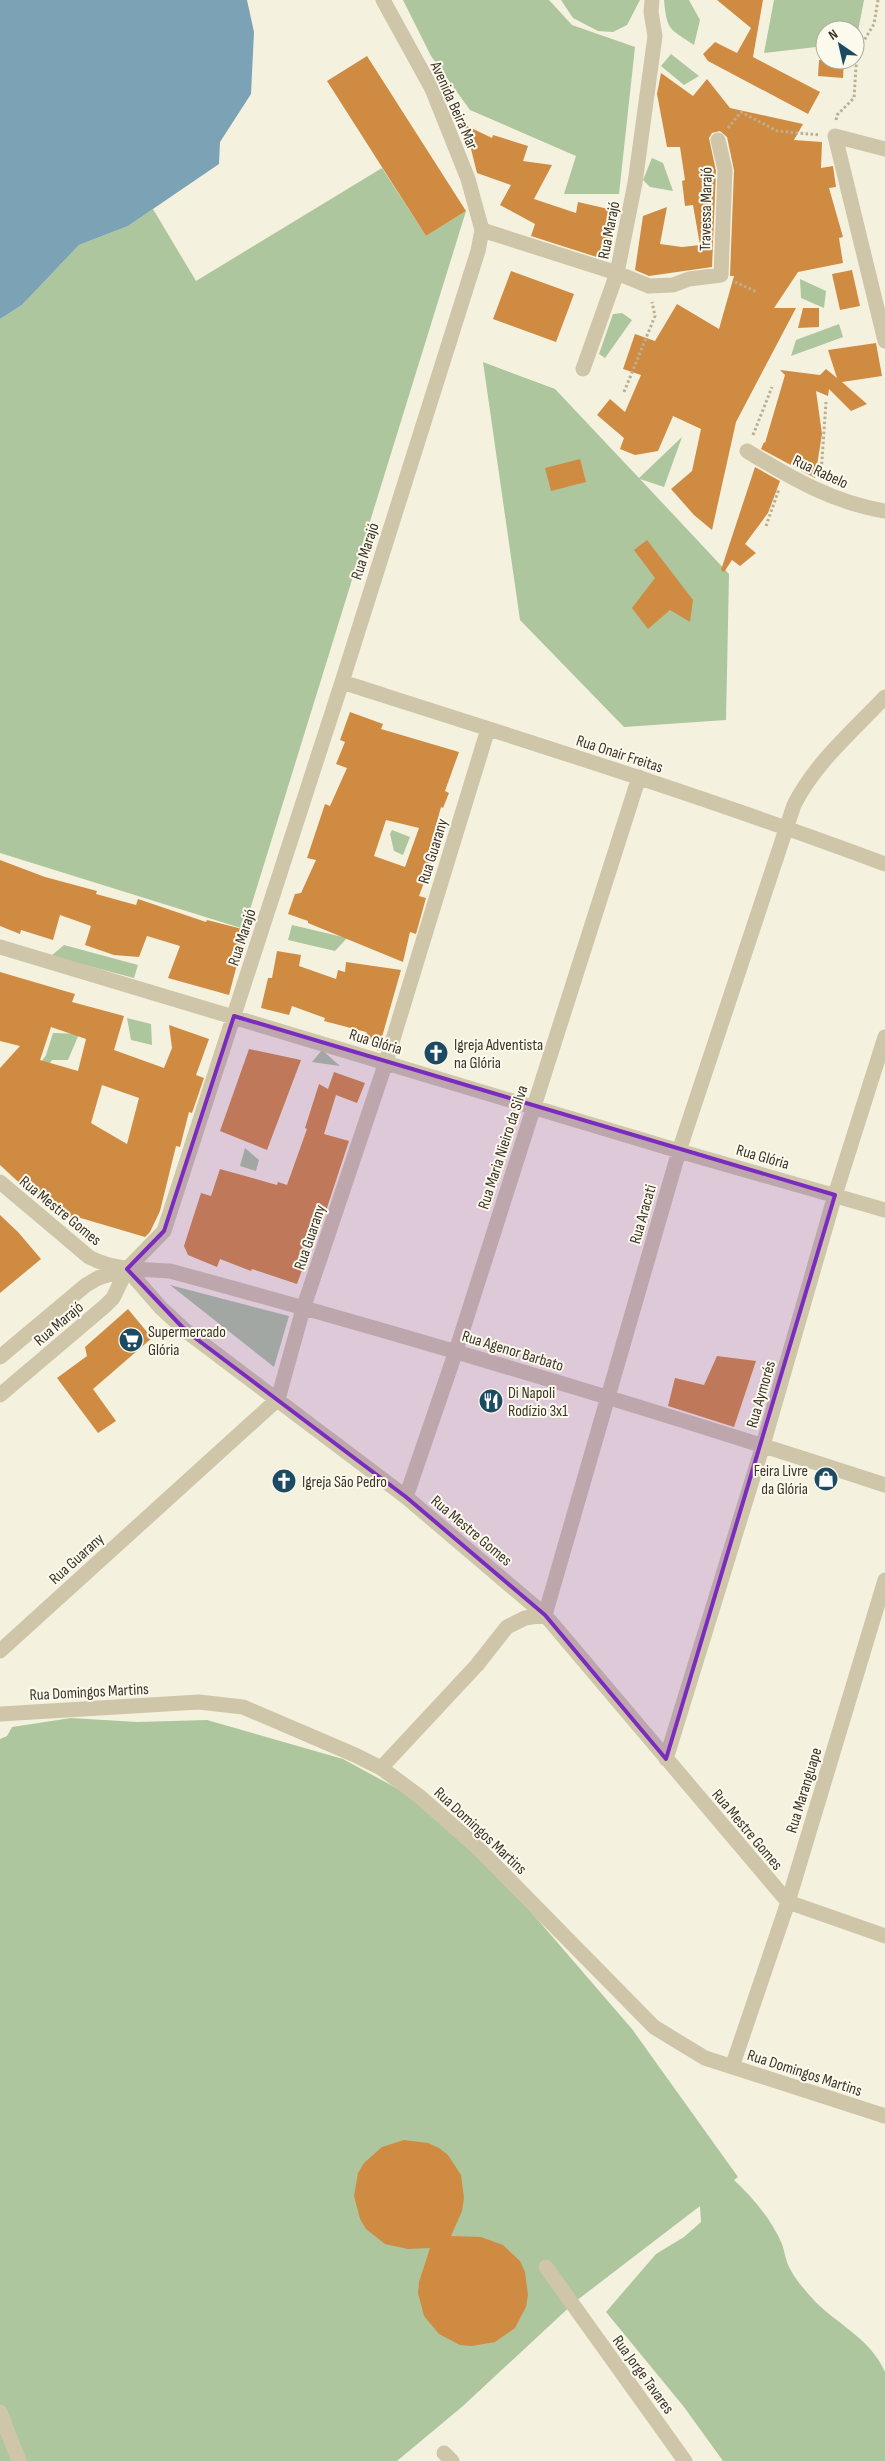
<svg xmlns="http://www.w3.org/2000/svg" width="885" height="2461" font-family="'Sofia Sans Condensed',sans-serif">
  <style>
    .green { fill: #adc69d }
    .water { fill: #7ba3b5 }
    .building { fill: #d08b42; fill-rule: evenodd }
    .lines { fill: none; stroke-linecap: round; stroke-linejoin: round }
    .path { stroke: #bbaf93; stroke-width: 3; stroke-dasharray: 2.5 2.5; stroke-linecap: butt }
    .minor { stroke: #cfc5a9; stroke-width: 15 }
    .marked { fill: #7b2cbf; fill-opacity: 0.2; stroke: #7b2cbf; stroke-width: 4; stroke-linejoin: round }
    .labels { text-anchor: middle; stroke-width: 4; stroke-linejoin: round; paint-order: stroke }
    .street-label { font-size: 16px; fill: #3c342a; stroke: #fcf9ed }
    .poi-label { font-size: 16px; fill: #3c342a; stroke: #fcf9ed; text-anchor: start }
  </style>
  <rect width="100%" height="100%" fill="#f5f1df"/>
  <!-- green -->
  <path class="green" d="M403 0H549L572 25 635 47 619 194H564L576 156 470 110 431 56Z
    M561 0H640L627 25 613 32 598 31 573 18Z
    M664 0H689L700 20 694 45C669 28 667 31 664 0Z
    M774 0H864L858 31 855 33V30H825V46L764 53Z
    M671 54 699 76 684 85 661 66Z
    M652 158 663 163 673 191 650 187 643 180Z
    M382 168 426 236 466 211 244 929 0 853V319L22 305 79 245 128 226 153 209 196 281Z
    M800 279 826 291 824 308 801 298Z
    M622 313 632 320 605 358 599 354 613 314Z
    M839 324 843 337 791 356 796 340Z
    M483 362 555 389 639 478 682 437 664 487 640 479 729 574 726 720 624 727 520 620Z
    M392 830 410 837 403 855 394 851 390 834Z
    M292 925 347 938 335 951 288 940Z
    M64 945 138 965 134 978 51 956Z
    M127 1018 151 1024 152 1045 131 1040Z
    M53 1033 79 1034 68 1060H52L42 1075 38 1067 46 1055Z
    M322 1050 340 1066 312 1062Z
    M245 1148 259 1160 256 1171 240 1166Z
    M170 1285 289 1316 274 1367Z
    M71 1718 137 1722 207 1720 343 1759 433 1808 494 1869 632 2029 738 2177 734 2180C754 2199 771 2219 782 2244 784 2250 785 2256 787 2262 791 2274 803 2288 811 2297 835 2324 870 2337 885 2372V2461H723L684 2407 606 2312 656 2254 684 2237 701 2222 700 2206 576 2301 463 2406 397 2461H0V1739L7 1736 12 1727Z"/>
  <!-- water -->
  <path class="water" d="M0 0H247L254 32 251 94 220 142 219 164 128 226 79 245 22 305 0 319Z"/>
  <!-- building -->
  <path class="building" d="M717 0H763L753 57 820 92 808 114 708 61 703 54 715 42 737 53 751 28Z
    M367 56 466 211 426 236 327 81Z
    M819 60H844L843 78 818 76Z
    M661 73 693 96 707 79 730 108 803 124 794 140 822 142 821 168 833 166 836 187 829 188 843 237 839 238 843 263 798 272 774 308H796L736 422 712 530 694 515 671 489 692 471 701 429 673 416 658 451 635 455 620 449 624 438 597 415 610 399 625 412 641 375 623 369 635 334 655 341 677 304 719 329 734 276H730L734 170 727 137 720 131 712 133 709 138 716 171 712 267 649 276 635 270 643 216 667 207 660 244 682 247 700 245 693 205 685 206 682 181 685 180 680 147H667L657 94Z
    M465 125 492 138 493 135 528 146 523 161 552 165 534 199 576 213 578 202 617 211 606 260 531 236 535 224 500 205 511 185 477 173Z
    M852 270 860 306 840 310 832 274Z
    M511 271 574 294 556 342 493 319Z
    M803 308H819V327L798 328Z
    M876 343 882 376 842 382 867 404 851 411 829 389 828 396 816 391 822 434 815 478 761 449 764 442 765 443 785 375 780 370 820 375 826 369 837 378 828 350Z
    M580 459 586 482 551 491 545 468Z
    M755 467 780 481 768 513 745 544 756 553 740 566 732 560 724 572 721 570Z
    M647 540 693 600 690 622 670 610 648 629 632 608 655 578 634 550Z
    M350 712 383 724 381 729 459 752 445 791 449 793 443 808 441 807 432 840 439 843 419 896 426 898 416 934 410 932 403 962 308 923V921L288 914 295 894 301 893 316 860 307 858 325 804 330 806 347 768 336 764 345 742 340 740ZM386 820 419 828 405 867 374 856Z
    M0 860 45 877 97 891 96 894 136 905 138 899 206 922 207 920 246 930 229 995 168 978 180 946 147 936 139 957 114 955 85 945 91 926 60 915 53 940 21 930 20 934 0 926Z
    M277 951 301 955 299 966 336 979 338 970 345 972 346 962 401 970 378 1051 366 1032 324 1021 325 1018 292 1006 289 1015 261 1008 268 978H272Z
    M0 972 75 994 72 1002 124 1016 114 1050 164 1068 172 1048 169 1025 209 1039 196 1075 204 1078 192 1113 189 1112 180 1147 176 1146 160 1211 150 1232 145 1237 74 1216 71 1219 28 1187 26 1189 0 1165V1068L20 1046 0 1041ZM51 1027 86 1039 78 1071 40 1060ZM102 1085 139 1098 127 1144 91 1123Z
    M249 1049 301 1060 267 1150 220 1131Z
    M334 1072 365 1083 357 1103 336 1095 324 1134 349 1141 321 1226H318L297 1284 252 1269 251 1271 220 1259 217 1267 188 1255 184 1246 201 1193 211 1196 220 1169 277 1185 278 1182 287 1185 307 1129 305 1128 319 1084 328 1089Z
    M0 1215 18 1232 41 1259 0 1293Z
    M128 1309 152 1338 93 1389 116 1421 98 1433 57 1378 87 1356 85 1347Z
    M717 1356 756 1361 734 1427 668 1406 675 1378 704 1385Z
    M404 2140 428 2143 439 2148 448 2155 461 2175 464 2198 462 2211 451 2236 481 2237 503 2245 520 2261 525 2272 528 2295 526 2307 515 2328 495 2342 472 2346 460 2345 439 2334 424 2316 418 2293 419 2282 430 2248 408 2249 385 2244 366 2229 360 2219 354 2196 358 2173 364 2163 382 2147Z"/>
  <g class="lines">
    <!-- path -->
    <path class="path" d="M836 120 837 115 854 98 857 52 874 24 878 0
      M728 128 741 112 777 131 820 135
      M735 282 757 292
      M624 392 655 316 652 302
      M753 435 772 387
      M821 474 826 402
      M766 526 779 489"/>
    <!-- minor -->
    <path class="minor" d="M885 149 835 136 885 341
      M482 230 617 273 649 286 673 285 689 279 721 275 725 170 718 140
      M583 369 617 273 635 183 655 36 651 12 652 0
      M747 451C791 478 834 503 885 511
      M342 682C524 740 706 797 885 864
      M0 947 679 1151 885 1210
      M0 1182 89 1257C115 1271 142 1269 170 1271 410 1336 649 1408 885 1485
      M127 1269 161 1308 186 1331 406 1497 545 1615 788 1902 885 1936
      M0 1357 86 1285 98 1278 123 1270
      M0 1395 105 1306 113 1298 127 1269 164 1231 342 682 478 251 482 230 468 179 432 89 383 0
      M406 1497 456 1351 639 777
      M0 1651 278 1399 303 1309 386 1062 488 729
      M0 1714 199 1702 243 1707 355 1755 381 1768 419 1796 477 1847 654 2027 705 2058 885 2116
      M666 1759 763 1445 835 1195 885 1037
      M381 1768 477 1665 507 1627 525 1618 545 1615 679 1151 794 805C815 763 853 731 885 697
      M732 2067 788 1902 885 1580
      M546 2267 685 2461
      M0 2412 19 2461
      M444 2453 452 2461"/>
  </g>
  <!-- marked area -->
  <path class="marked" d="M234 1016 835 1195 666 1759 545 1615 406 1497 186 1331 127 1269 164 1231Z"/>
  <!-- icons -->
  <defs>
    <symbol id="church-disc" viewBox="-11 -11 22 22"><circle r="9.5" fill="#1b4a62" stroke="#fcf9ed"/><path d="M-1.2-6h2.4v3.5h3.3v2.4h-3.3V6h-2.4V-.1h-3.3v-2.4h3.3Z" fill="#fff"/></symbol>
    <symbol id="supermarket-disc" viewBox="-11 -11 22 22"><circle r="9.5" fill="#1b4a62" stroke="#fcf9ed"/><path d="M-6-5.5h2.5l.6 2H6L4.5 2H-2.5L-4.4-4H-6ZM-1.5 3.2a1.3 1.3 0 1 0 .1 0ZM3 3.2a1.3 1.3 0 1 0 .1 0Z" fill="#fff"/></symbol>
    <symbol id="restaurant-disc" viewBox="-11 -11 22 22"><circle r="9.5" fill="#1b4a62" stroke="#fcf9ed"/><path d="M-5-6h1v4h1v-4h1v4h1v-4h1v5L-1.5 .5V6h-2V.5L-5-1ZM5-6V6H3V1.5H1.5Q1.5-4 5-6Z" fill="#fff"/></symbol>
    <symbol id="shop-disc" viewBox="-11 -11 22 22"><circle r="9.5" fill="#1b4a62" stroke="#fcf9ed"/><path d="M-5-2.5h2.3a2.7 3.5 0 0 1 5.4 0H5L5.5 6h-11ZM-1.5-2.5h3a1.5 2.3 0 0 0-3 0Z" fill="#fff"/></symbol>
  </defs>
  <g fill-rule="evenodd">
    <use href="#church-disc" x="422" y="1039" width="28" height="28"/>
    <use href="#supermarket-disc" x="117" y="1326" width="28" height="28"/>
    <use href="#restaurant-disc" x="477" y="1387" width="28" height="28"/>
    <use href="#shop-disc" x="812" y="1465" width="28" height="28"/>
    <use href="#church-disc" x="270" y="1467" width="28" height="28"/>
  </g>
  <g class="labels">
    <!-- street labels -->
    <g class="street-label">
      <text transform="translate(455 105) rotate(66)" y="6">Avenida Beira Mar</text>
      <text transform="translate(705 209) rotate(-89)" y="6">Travessa Marajó</text>
      <text transform="translate(608 230) rotate(-79)" y="6">Rua Marajó</text>
      <text transform="translate(821 471) rotate(25)" y="6">Rua Rabelo</text>
      <text transform="translate(364 551) rotate(-72)" y="6">Rua Marajó</text>
      <text transform="translate(620 753) rotate(18)" y="6">Rua Onair Freitas</text>
      <text transform="translate(432 851) rotate(-73)" y="6">Rua Guarany</text>
      <text transform="translate(241 937) rotate(-72)" y="6">Rua Marajó</text>
      <text transform="translate(376 1041) rotate(17)" y="6">Rua Glória</text>
      <text transform="translate(502 1147) rotate(-72)" y="6">Rua Maria Nieiro da Silva</text>
      <text transform="translate(763 1156) rotate(16)" y="6">Rua Glória</text>
      <text transform="translate(61 1210) rotate(39)" y="6">Rua Mestre Gomes</text>
      <text transform="translate(642 1214) rotate(-74)" y="6">Rua Aracati</text>
      <text transform="translate(309 1237) rotate(-71)" y="6">Rua Guarany</text>
      <text transform="translate(58 1323) rotate(-40)" y="6">Rua Marajó</text>
      <text transform="translate(513 1350) rotate(17)" y="6">Rua Agenor Barbato</text>
      <text transform="translate(760 1394) rotate(-74)" y="6">Rua Aymorés</text>
      <text transform="translate(472 1530) rotate(40)" y="6">Rua Mestre Gomes</text>
      <text transform="translate(76 1558) rotate(-42)" y="6">Rua Guarany</text>
      <text transform="translate(89 1691) rotate(-3)" y="6">Rua Domingos Martins</text>
      <text transform="translate(803 1790) rotate(-73)" y="6">Rua Maranguape</text>
      <text transform="translate(748 1829) rotate(50)" y="6">Rua Mestre Gomes</text>
      <text transform="translate(481 1830) rotate(43)" y="6">Rua Domingos Martins</text>
      <text transform="translate(805 2072) rotate(18)" y="6">Rua Domingos Martins</text>
      <text transform="translate(644 2374) rotate(54)" y="6">Rua Jorge Tavares</text>
    </g>
    <!-- poi labels -->
    <g class="poi-label">
      <text x="454" y="1050">Igreja Adventista<tspan x="454" dy="18">na Glória</tspan></text>
      <text x="148" y="1337">Supermercado<tspan x="148" dy="18">Glória</tspan></text>
      <text x="508" y="1398">Di Napoli<tspan x="508" dy="18">Rodízio 3x1</tspan></text>
      <text x="808" y="1476" text-anchor="end">Feira Livre<tspan x="808" dy="18">da Glória</tspan></text>
      <text x="302" y="1487">Igreja São Pedro</text>
    </g>
  </g>
  <!-- north arrow -->
  <g transform="translate(840 45) rotate(326)"><circle r="24" fill="#fcf9ed" stroke="#afaa9f"/>
  <path d="M0-4L9 19L0 12L-9 19Z" fill="#1b4a62"/>
  <text y="-8" font-size="14" font-weight="bold" text-anchor="middle" fill="#3c342a">N</text>
  </g>
</svg>
